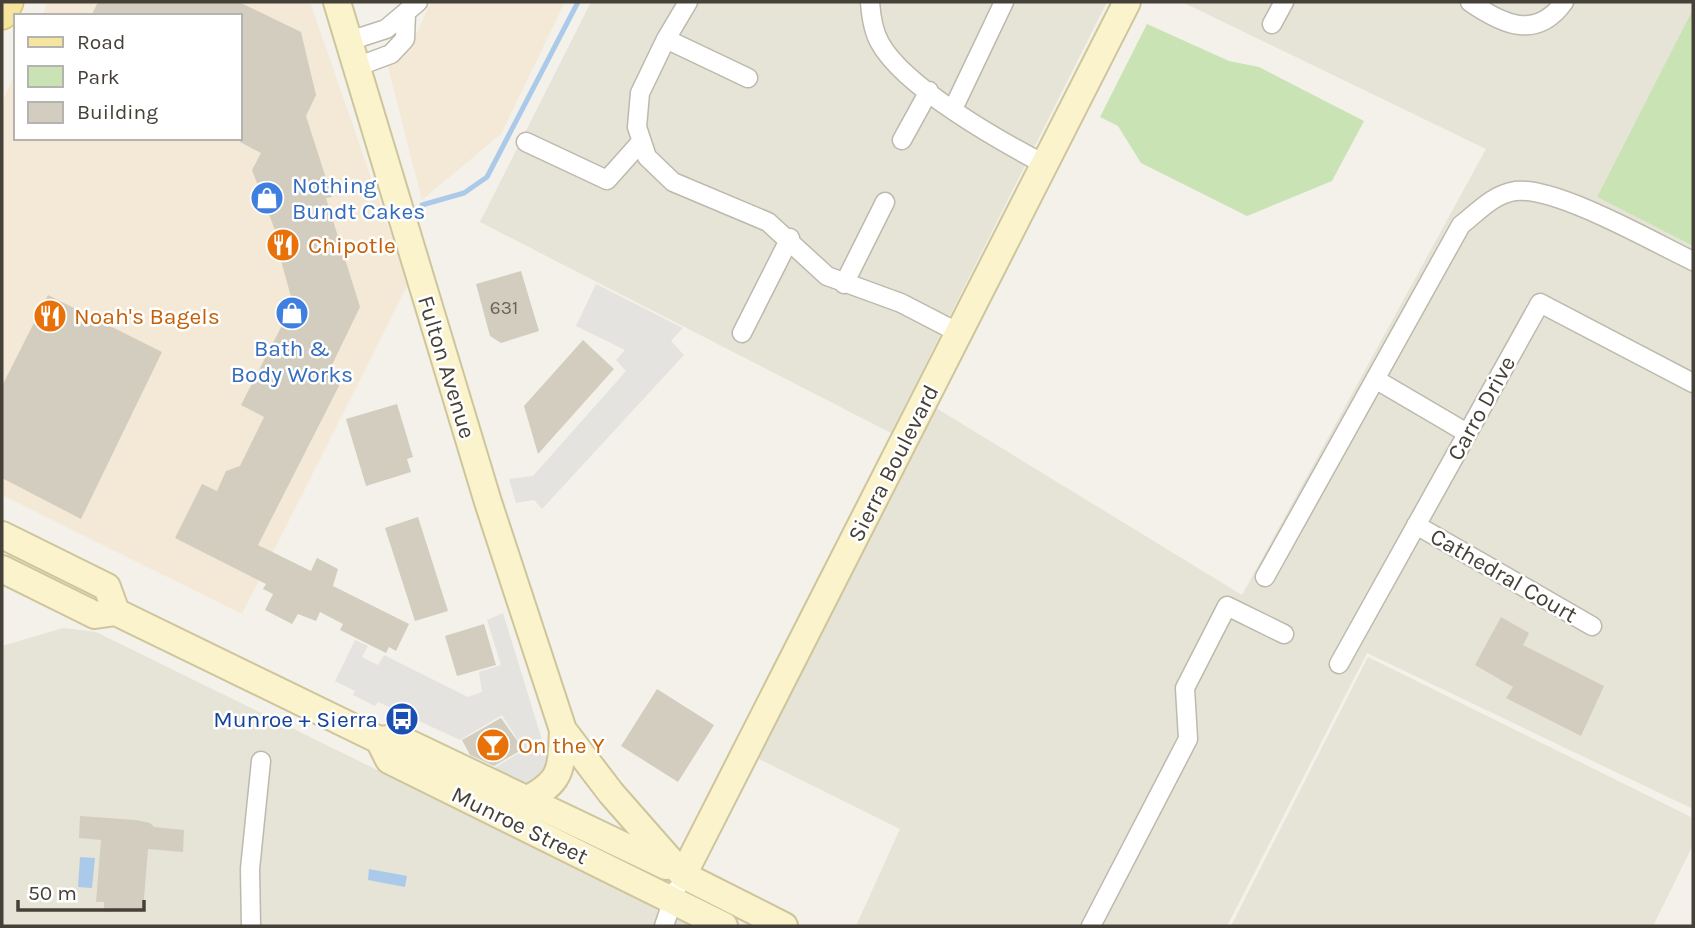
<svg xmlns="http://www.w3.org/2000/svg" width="1695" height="928" font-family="Karla,sans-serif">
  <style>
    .residential { fill: #e6e3d7 }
    .commercial { fill: #f3e9d6 }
    .green { fill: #cae3b5 }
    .parking { fill: #e4e3e0 }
    .water { fill: #abcaea }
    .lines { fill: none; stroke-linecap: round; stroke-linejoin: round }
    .stream { stroke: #abcaea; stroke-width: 5 }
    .building { fill: #d3cdbf }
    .street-casing { stroke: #bdb9ac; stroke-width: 21 }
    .secondary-casing { stroke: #cec59c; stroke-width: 30 }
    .primary-casing { stroke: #d9c370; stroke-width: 33 }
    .street { stroke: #fff; stroke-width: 18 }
    .secondary { stroke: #faf3cc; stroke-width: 26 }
    .primary { stroke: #f5e59f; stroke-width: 30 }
    .labels { text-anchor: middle; stroke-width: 5; stroke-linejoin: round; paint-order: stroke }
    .number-label { font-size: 19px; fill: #69645a }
    .shop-label { font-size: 23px; fill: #366cbe; stroke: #fff; text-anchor: start }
    .food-label { font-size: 23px; fill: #c56008; stroke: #fff; text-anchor: start }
    .street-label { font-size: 23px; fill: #464138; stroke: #fff }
    .transit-label { font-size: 23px; fill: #164399; stroke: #fff; text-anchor: end }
  </style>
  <rect width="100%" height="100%" fill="#f3f1e9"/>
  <!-- residential -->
  <path class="residential" d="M591 2H1107L891 433 480 222Z
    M1182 2H1693V9L1597 197 1693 246V809L1367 653 1227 926H856L900 829 755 757 936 408 1242 595 1486 149Z
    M63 628 96 632 695 926H2V646Z
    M1368 657 1693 818V845L1653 926H1231Z"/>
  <!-- commercial -->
  <path class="commercial" d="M48 2H310L408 284 242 614 2 495V102L16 72V138H240V16H42Z
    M431 2H565L501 134 422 200 387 63 408 52Z"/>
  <!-- green -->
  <path class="green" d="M1693 9V246L1597 197Z
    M1147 24 1229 61 1259 67 1364 121 1332 181 1247 216 1141 163 1118 126 1100 117Z"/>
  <!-- parking -->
  <path class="parking" d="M596 284 683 328 671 341 684 355 542 509 534 500 516 503 509 479 533 476 626 371 616 360 625 350 576 326Z
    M503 613 547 756H550L548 771 531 784H522L491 770 524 750 502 715 460 740 378 702 375 706 353 695 355 691 335 681 355 640 368 646 362 657 378 665 384 655 468 697 482 692 479 672 501 665 487 620Z"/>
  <!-- water -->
  <path class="water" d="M80 857 95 858 92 888 78 887Z
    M369 869 407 876 405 887 368 880Z"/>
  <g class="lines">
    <!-- stream -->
    <path class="stream" d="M422 205 464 193 487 177 578 2"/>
  </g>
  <!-- building -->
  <path class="building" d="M98 2H239L301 32 316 95 306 116 332 197 326 198 360 307 328 373 342 380 258 545 311 571 317 558 338 569 333 586 409 624 396 651 389 647 386 653 340 630 343 624 320 612 316 621 298 614 292 624 265 610 273 594 263 589 266 584 175 538 202 484 217 491 226 471 240 466 264 417 241 405 293 304 275 239 278 238 252 170 261 153 240 142V16H91Z
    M521 271 539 331 501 343 490 336 476 284Z
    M48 295 162 352 81 519 2 478V386Z
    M583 340 614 369 538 454 524 406Z
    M397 404 413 457 407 459 411 472 366 486 346 419Z
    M418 517 448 611 415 621 385 528Z
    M1501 617 1529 633 1523 645 1604 686 1581 736 1506 698 1513 687 1475 665Z
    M484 624 496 665 457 676 445 636Z
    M657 689 714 725 678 782 621 746Z
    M501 718 523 749 494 766 470 755 462 740Z
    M80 816 136 820 150 823 154 827 184 830 183 852 148 849 143 910 104 912V902H96L101 840 79 838Z"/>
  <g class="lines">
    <defs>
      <path id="street" d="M688 2 666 39 640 93 637 127 647 157 673 182 768 222 827 276 901 303 959 333
        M870 2C871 16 873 31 880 43 904 87 1000 141 1044 164
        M1470 2C1502 24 1536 41 1564 2
        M1272 24 1284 2
        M666 39 748 78
        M349 41 386 29 418 2
        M356 67 391 54 405 39 406 13
        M953 109 1004 2
        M902 140 929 91
        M526 142 607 180 640 143
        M844 284 885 202
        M742 333 790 238
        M1375 379 1467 433
        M1416 525 1592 626
        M1265 577 1461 225C1478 212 1492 195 1515 191 1556 186 1653 242 1693 261
        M1339 664 1540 303 1693 383
        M251 926 250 869 261 761
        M664 926 676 890
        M1091 926 1188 739 1185 688 1227 606 1284 634"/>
      <path id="secondary" d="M337 2 488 502 563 730 611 793 683 875 784 926
        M2 535 107 587 116 612
        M2 569 95 615 116 612 379 740 398 738 666 866
        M379 740 389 760 724 926
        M526 800C563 781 561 769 563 730
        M683 875 1127 2"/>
      <path id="primary" d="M2 14 8 2"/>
    </defs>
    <!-- street casing -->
    <use href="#street" class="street-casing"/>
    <!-- secondary casing -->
    <use href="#secondary" class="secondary-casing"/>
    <!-- primary casing -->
    <use href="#primary" class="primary-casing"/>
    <!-- street -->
    <use href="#street" class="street"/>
    <!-- secondary -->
    <use href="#secondary" class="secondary"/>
    <!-- primary -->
    <use href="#primary" class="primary"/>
  </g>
  <!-- icons -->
  <defs>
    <symbol id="shop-disc" viewBox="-11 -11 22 22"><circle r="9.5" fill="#3f7fe0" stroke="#fff"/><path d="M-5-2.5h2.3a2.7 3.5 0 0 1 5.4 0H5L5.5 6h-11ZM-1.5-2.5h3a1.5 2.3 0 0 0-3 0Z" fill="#fff"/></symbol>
    <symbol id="restaurant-disc" viewBox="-11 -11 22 22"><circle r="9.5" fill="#e8710a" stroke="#fff"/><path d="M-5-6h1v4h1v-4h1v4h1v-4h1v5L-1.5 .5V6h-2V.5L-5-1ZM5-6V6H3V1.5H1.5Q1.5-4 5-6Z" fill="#fff"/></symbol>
    <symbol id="bus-disc" viewBox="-11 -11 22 22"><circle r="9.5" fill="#1a4fb4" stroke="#fff"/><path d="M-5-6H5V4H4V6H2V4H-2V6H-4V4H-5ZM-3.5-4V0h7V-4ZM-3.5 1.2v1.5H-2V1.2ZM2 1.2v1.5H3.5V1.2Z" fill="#fff"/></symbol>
    <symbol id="bar-disc" viewBox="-11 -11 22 22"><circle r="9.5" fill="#e8710a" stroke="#fff"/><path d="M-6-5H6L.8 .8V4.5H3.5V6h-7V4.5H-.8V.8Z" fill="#fff"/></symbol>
  </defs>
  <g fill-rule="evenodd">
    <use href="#shop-disc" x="248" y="179" width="38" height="38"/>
    <use href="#restaurant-disc" x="264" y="226" width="38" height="38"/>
    <use href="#shop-disc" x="273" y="294" width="38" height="38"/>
    <use href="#restaurant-disc" x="31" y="297" width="38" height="38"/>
    <use href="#bus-disc" x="383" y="700" width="38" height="38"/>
    <use href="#bar-disc" x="474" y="726" width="38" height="38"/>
  </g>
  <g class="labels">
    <!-- number labels -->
    <g class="number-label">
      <text x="504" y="314">631</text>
    </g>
    <!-- shop labels -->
    <g class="shop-label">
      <text x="292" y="193">Nothing<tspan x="292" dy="26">Bundt Cakes</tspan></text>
      <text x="292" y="356" text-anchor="middle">Bath &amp;<tspan x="292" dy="26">Body Works</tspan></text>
    </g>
    <!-- food labels -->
    <g class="food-label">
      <text x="308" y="253">Chipotle</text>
      <text x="74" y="324">Noah's Bagels</text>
      <text x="518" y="753">On the Y</text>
    </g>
    <!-- street labels -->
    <g class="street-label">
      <text transform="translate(447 367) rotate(73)" y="8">Fulton Avenue</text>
      <text transform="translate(1481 408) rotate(-61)" y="8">Carro Drive</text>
      <text transform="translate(893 463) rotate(-63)" y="8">Sierra Boulevard</text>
      <text transform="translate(1504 575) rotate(30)" y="8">Cathedral Court</text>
      <text transform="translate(520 825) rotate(26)" y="8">Munroe Street</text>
    </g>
    <!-- transit labels -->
    <g class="transit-label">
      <text x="378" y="727">Munroe + Sierra</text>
    </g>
  </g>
  <!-- border -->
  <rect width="1695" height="928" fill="none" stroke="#464138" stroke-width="7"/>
  <!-- legend -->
  <rect x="14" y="14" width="228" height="126" fill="#ffffff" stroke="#b5b3af" stroke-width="2"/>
  <rect x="28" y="37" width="35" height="10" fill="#f5e59f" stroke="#b5b3af" stroke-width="2"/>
  <text x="77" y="49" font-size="21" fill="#464138">Road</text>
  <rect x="28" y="66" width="35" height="21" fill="#cae3b5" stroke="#b5b3af" stroke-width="2"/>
  <text x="77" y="84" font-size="21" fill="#464138">Park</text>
  <rect x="28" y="102" width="35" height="21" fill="#d3cdbf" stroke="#b5b3af" stroke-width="2"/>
  <text x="77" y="119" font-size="21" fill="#464138">Building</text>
  <!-- scale -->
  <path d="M18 900v10h126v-10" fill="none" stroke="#464138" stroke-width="3.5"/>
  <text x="28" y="900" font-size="21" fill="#464138" stroke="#ffffff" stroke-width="5" paint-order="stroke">50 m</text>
</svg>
